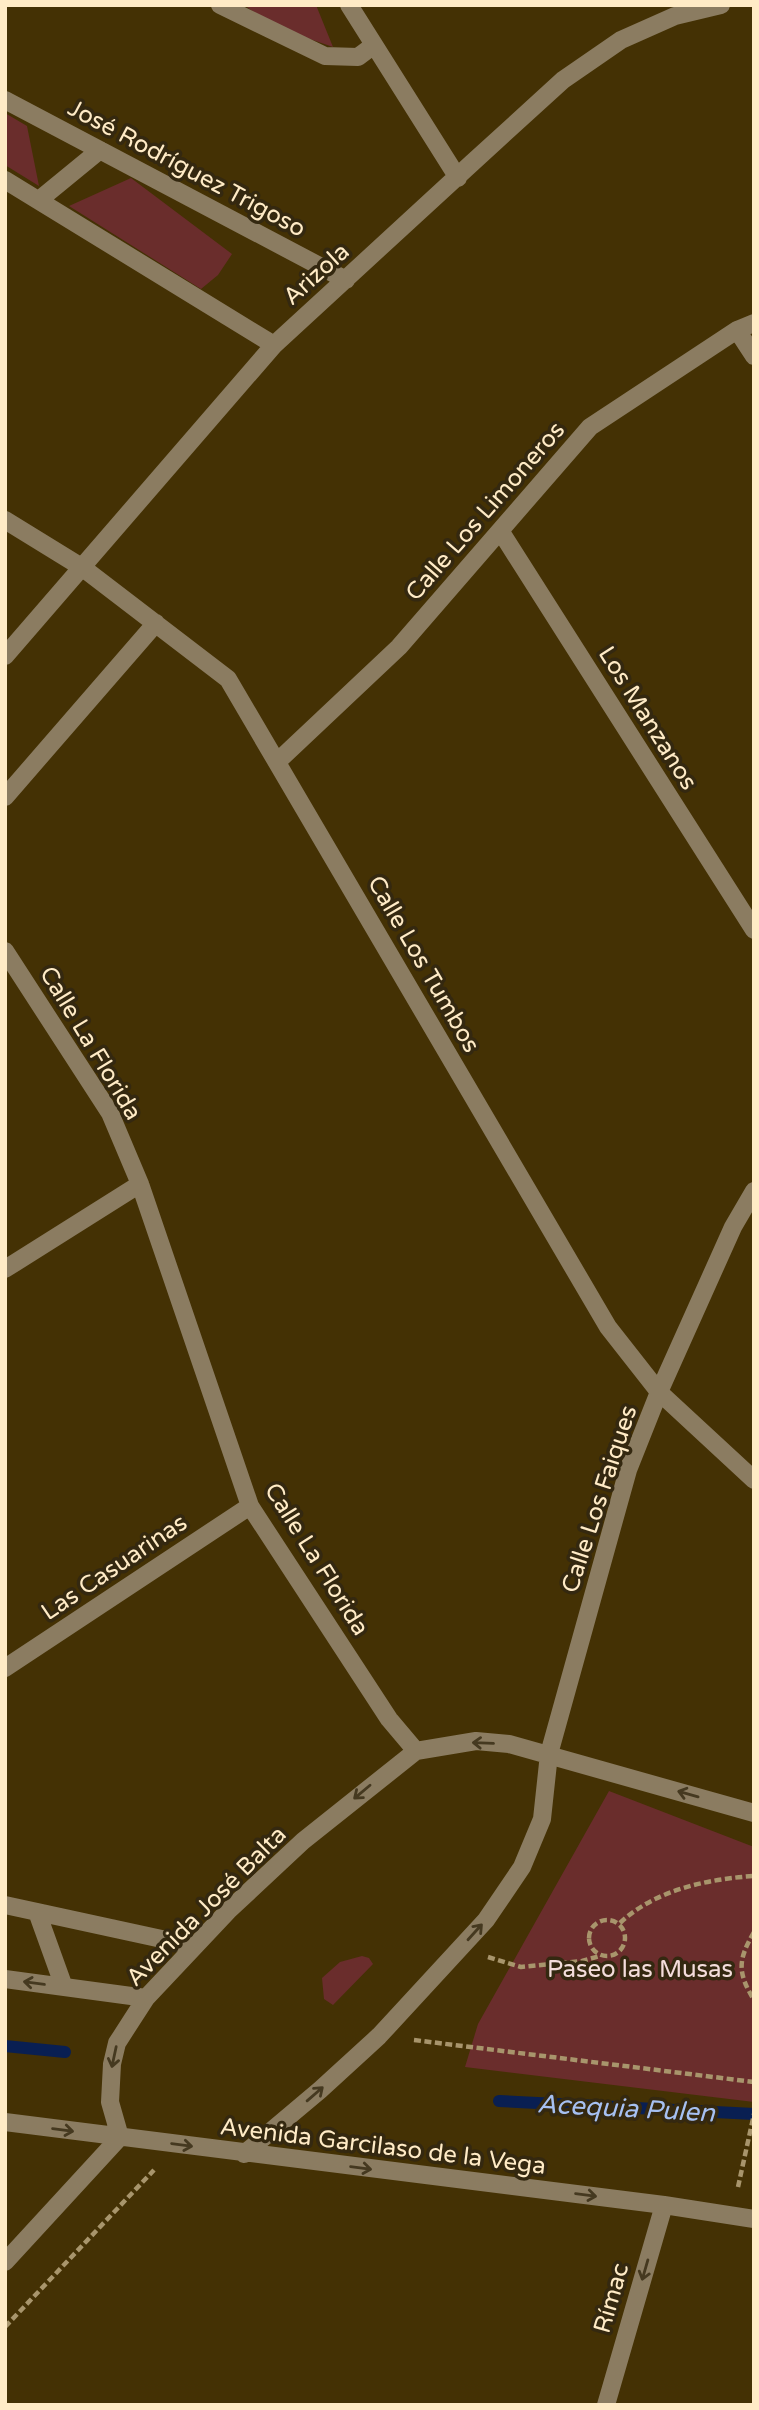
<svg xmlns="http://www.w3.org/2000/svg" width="759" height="2410" font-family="'Varela Round',sans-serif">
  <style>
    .green { fill: #6a2d2c }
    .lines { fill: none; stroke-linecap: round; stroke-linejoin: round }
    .stream { stroke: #091f52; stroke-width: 12 }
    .path { stroke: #a8956c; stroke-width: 4.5; stroke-dasharray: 7 3.5; stroke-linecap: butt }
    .minor { stroke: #8b7c61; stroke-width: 18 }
    .oneway { stroke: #453920 }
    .labels { text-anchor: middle; stroke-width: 7; stroke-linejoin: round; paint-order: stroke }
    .street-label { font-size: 24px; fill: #ffebc6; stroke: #342810 }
    .park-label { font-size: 24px; fill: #f4dddb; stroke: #342810 }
    .water-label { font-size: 26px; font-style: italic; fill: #a6c0f2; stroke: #342810 }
  </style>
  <rect width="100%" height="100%" fill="#443104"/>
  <!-- green -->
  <path class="green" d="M244 5H316L333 47 275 27Z
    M5 113 27 126 39 186 5 165Z
    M131 178 232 254 218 275 201 289 69 206Z
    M609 1791 754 1847V2102L465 2067 478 2024Z
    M362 1956 369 1958 373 1964 333 2005 324 1999 322 1978 340 1962Z"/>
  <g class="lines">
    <!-- stream -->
    <path class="stream" d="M5 2046 65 2052
      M499 2101 754 2114"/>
    <!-- path -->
    <path class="path" d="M589 1938a18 18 0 1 1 36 0a18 18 0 1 1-36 0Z
      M620 1923C655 1890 707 1879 754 1876
      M754 1932C738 1960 737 1972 754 2000
      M488 1957 521 1967 582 1961 600 1956
      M414 2040 754 2082
      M738 2187 754 2114
      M5 2327 154 2170"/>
    <!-- minor -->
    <path class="minor" d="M220 5 325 56 358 57 374 45
      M349 5 458 178
      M5 100 346 280
      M5 180 274 345
      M39 200 100 150
      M737 330 754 356
      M5 520 83 568 228 679 608 1327 659 1392 754 1480
      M501 532 754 930
      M5 656 274 345 472 163 563 80 621 40 675 16 721 5
      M278 761 399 647 590 427 737 330 754 323
      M5 797 156 623
      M5 951 110 1113 140 1184 250 1506 389 1719 416 1751
      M5 1269 140 1184
      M5 1668 250 1506
      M5 1905 194 1946
      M37 1912 64 1987
      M5 1979 146 1998
      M5 2122 664 2205 754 2219
      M120 2137 110 2102 112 2064 117 2043 146 1998 228 1911 303 1841 416 1751 476 1741 509 1744 754 1813
      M244 2154 320 2090 379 2036 486 1920 522 1867 542 1819 549 1754 628 1470 659 1392 733 1227 754 1191
      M5 2262 120 2137
      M606 2405 664 2205"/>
  </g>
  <!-- one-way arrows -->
  <defs><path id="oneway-shaft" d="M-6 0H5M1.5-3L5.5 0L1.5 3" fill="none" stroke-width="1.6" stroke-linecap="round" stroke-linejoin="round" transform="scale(1.75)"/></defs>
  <g class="oneway">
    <use href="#oneway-shaft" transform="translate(483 1743) rotate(-178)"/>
    <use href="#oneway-shaft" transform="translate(362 1792) rotate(140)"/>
    <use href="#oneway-shaft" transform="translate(688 1794) rotate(-164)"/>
    <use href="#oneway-shaft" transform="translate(475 1932) rotate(-48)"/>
    <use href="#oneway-shaft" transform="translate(34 1983) rotate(-172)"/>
    <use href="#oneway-shaft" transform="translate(114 2057) rotate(102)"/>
    <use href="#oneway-shaft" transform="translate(315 2094) rotate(-41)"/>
    <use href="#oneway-shaft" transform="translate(63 2130) rotate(7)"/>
    <use href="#oneway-shaft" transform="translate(182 2145) rotate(8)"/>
    <use href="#oneway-shaft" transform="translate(361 2168) rotate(7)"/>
    <use href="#oneway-shaft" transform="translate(586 2195) rotate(7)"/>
    <use href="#oneway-shaft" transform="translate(645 2270) rotate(106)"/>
  </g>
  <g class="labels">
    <!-- street labels -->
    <g class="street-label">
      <text transform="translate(187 168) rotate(28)" y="8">José Rodríguez Trigoso</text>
      <text transform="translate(316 274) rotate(-42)" y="8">Arizola</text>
      <text transform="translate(485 511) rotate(-49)" y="8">Calle Los Limoneros</text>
      <text transform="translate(648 718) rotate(58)" y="8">Los Manzanos</text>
      <text transform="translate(424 964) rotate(60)" y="8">Calle Los Tumbos</text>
      <text transform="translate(91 1043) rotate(59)" y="8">Calle La Florida</text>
      <text transform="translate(599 1499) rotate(-72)" y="8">Calle Los Faiques</text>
      <text transform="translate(317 1559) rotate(58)" y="8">Calle La Florida</text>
      <text transform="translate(114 1567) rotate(-34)" y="8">Las Casuarinas</text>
      <text transform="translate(206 1906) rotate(-45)" y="8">Avenida José Balta</text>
      <text transform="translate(383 2146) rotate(7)" y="8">Avenida Garcilaso de la Vega</text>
      <text transform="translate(611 2298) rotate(-74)" y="8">Rímac</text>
    </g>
    <!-- park labels -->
    <g class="park-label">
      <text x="640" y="1977">Paseo las Musas</text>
    </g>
    <!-- water labels -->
    <g class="water-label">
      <text transform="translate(626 2108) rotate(3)" y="9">Acequia Pulen</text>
    </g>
  </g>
  <!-- border -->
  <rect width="759" height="2410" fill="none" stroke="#ffebc6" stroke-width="14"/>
</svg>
